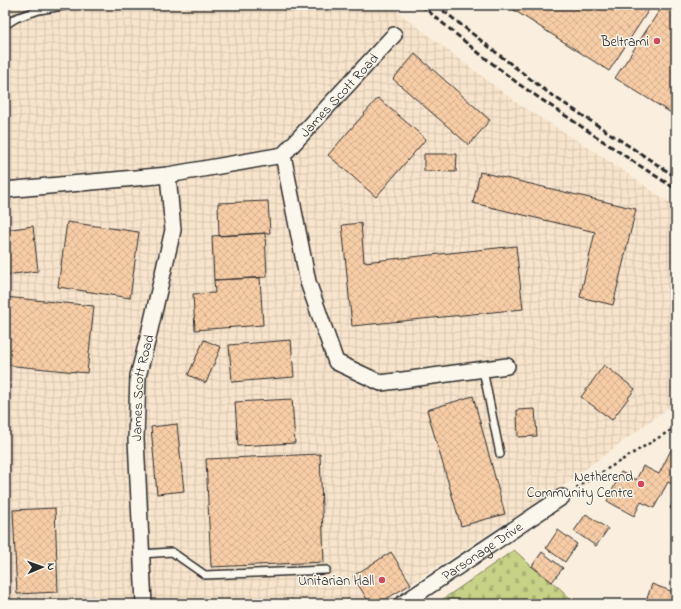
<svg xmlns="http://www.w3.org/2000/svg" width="681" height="609" font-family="'Indie Flower',sans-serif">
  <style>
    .industrial { fill: url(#industrial-grid) }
    .cemetery { fill: url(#cemetery-stones); stroke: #797e58 }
    .building { fill: url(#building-cross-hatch); stroke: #2b2b2b }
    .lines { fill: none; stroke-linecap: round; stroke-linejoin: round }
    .service-casing { stroke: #2b2b2b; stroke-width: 10 }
    .minor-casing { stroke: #2b2b2b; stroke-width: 18 }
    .path { stroke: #2b2b2b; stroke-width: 2.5; stroke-dasharray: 3 3; stroke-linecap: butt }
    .service { stroke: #fbf7ec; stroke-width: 7 }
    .minor { stroke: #fbf7ec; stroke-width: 15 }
    .rail { stroke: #2b2b2b; stroke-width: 3; stroke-dasharray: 6 3; stroke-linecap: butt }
    .poi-dot { fill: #d1495b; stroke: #fbf7ec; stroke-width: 1.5 }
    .labels { text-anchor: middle; stroke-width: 3; stroke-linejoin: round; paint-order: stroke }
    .poi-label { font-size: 14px; fill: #2b2b2b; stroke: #fbf7ec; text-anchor: end }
    .street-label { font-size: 14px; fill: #2b2b2b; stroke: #fbf7ec }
  </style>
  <defs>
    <pattern id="industrial-grid" width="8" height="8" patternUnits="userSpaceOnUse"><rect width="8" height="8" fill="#f9e5cd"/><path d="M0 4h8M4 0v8" fill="none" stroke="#d6c5b0"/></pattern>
    <pattern id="cemetery-stones" width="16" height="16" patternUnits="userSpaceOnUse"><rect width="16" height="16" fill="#c7d286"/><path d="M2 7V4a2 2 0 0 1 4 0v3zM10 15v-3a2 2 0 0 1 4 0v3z" fill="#abb474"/></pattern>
    <pattern id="building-cross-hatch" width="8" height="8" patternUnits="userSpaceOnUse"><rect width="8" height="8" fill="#f7cda6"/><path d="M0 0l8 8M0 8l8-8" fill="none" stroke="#d4b08f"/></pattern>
  </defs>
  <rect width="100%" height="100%" fill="#faefde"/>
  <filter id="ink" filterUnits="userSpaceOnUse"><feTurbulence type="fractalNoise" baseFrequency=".025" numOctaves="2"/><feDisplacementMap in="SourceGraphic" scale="8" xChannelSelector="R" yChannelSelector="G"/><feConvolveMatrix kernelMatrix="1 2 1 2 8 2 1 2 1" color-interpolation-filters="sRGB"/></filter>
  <g filter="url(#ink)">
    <!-- industrial -->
    <path class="industrial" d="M5 5H389L517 103 597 153 676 207V401L675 403 560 488 379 604H267L254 600 204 604H5Z"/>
    <!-- cemetery -->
    <path class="cemetery" d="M514 550C520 555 526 561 532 567 547 579 563 588 574 604H436Z"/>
    <!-- building -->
    <path class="building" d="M506 5H652L609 71Z
      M663 5H676V116L615 78Z
      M415 54 490 120 469 145 393 79Z
      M378 98 426 139 376 197 328 155Z
      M424 154H457L456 172 424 171Z
      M480 172 636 209 613 305 580 297 595 232 473 203Z
      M268 201 270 233 219 236 218 203Z
      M67 222 139 232 130 298 58 287Z
      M361 223 364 262 516 246 523 309 352 326 342 225Z
      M33 226 38 271 5 275V230Z
      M265 233 267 277 214 280 212 236Z
      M260 278 263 325 195 330 193 294 215 293 214 280Z
      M5 297 94 306 87 373 5 365Z
      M204 340 221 347 206 383 188 375Z
      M291 340 294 377 232 382 229 345Z
      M604 365 635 389 612 420 581 397Z
      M473 396 505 514 461 526 427 410Z
      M292 399 295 443 238 446 235 402Z
      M535 409 537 436 518 437 517 410Z
      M177 424 184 491 157 494 151 427Z
      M671 450 676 452V486L668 482 654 508 641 502 634 516 607 501 621 472 636 480 643 466 659 474Z
      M320 454 324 562 211 567 206 459Z
      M676 496V512L670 508Z
      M55 508 58 592 17 594 13 510Z
      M586 514 608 529 596 546 574 531Z
      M558 530 577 544 565 562 546 548Z
      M391 552 411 584 378 604H370L353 576Z
      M542 552 563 568 552 582 532 566Z
      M652 584 676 593V596L673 604H645Z"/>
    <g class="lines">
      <defs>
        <path id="service" d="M5 25 16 18 39 10 69 5
          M483 370 500 454
          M141 554 172 552 205 575 326 570"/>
        <g id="minor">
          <path id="s1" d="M283 155 394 35"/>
          <path d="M5 190 168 175"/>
          <path id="s2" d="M144 604 136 439 138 376 148 338 173 230 168 175 283 155 308 282 336 362 381 383 507 366"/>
          <path id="s3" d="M402 604 562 497"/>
        </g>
      </defs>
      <!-- service casing -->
      <use href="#service" class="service-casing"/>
      <!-- minor casing -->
      <use href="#minor" class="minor-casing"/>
      <!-- path -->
      <path class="path" d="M576 488 676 427"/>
      <!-- service -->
      <use href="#service" class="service"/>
      <!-- minor -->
      <use href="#minor" class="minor"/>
      <!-- rail -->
      <path class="rail" d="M421 5 475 50 520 85 634 162 676 189
        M436 5 507 61 550 94 676 177"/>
    </g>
  </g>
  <!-- markers -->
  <g class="poi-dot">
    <circle cx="657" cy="41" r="4"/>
    <circle cx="641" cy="484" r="4"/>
    <circle cx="382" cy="580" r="4"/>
  </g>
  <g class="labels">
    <!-- poi labels -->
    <g class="poi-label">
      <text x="649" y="46">Beltrami</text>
      <text x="633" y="481">Netherend<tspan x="633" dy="16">Community Centre</tspan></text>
      <text x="374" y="585">Unitarian Hall</text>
    </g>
    <!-- street labels -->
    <g class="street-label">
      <text dy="5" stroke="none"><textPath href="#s1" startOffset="82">James Scott Road</textPath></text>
      <text dy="5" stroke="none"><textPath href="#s2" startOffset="217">James Scott Road</textPath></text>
      <text dy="5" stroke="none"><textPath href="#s3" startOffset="96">Parsonage Drive</textPath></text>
    </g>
  </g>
  <!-- margin -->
  <rect width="681" height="609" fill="none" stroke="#fbf7ec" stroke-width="20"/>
  <rect x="10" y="10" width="661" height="589" fill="none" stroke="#2b2b2b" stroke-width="1.5" filter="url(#ink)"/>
  <!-- north arrow -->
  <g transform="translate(42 567) rotate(88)" stroke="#fbf7ec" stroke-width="3" paint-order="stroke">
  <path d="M0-3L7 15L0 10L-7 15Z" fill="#2b2b2b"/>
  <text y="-6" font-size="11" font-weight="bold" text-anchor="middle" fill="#2b2b2b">N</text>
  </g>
</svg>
